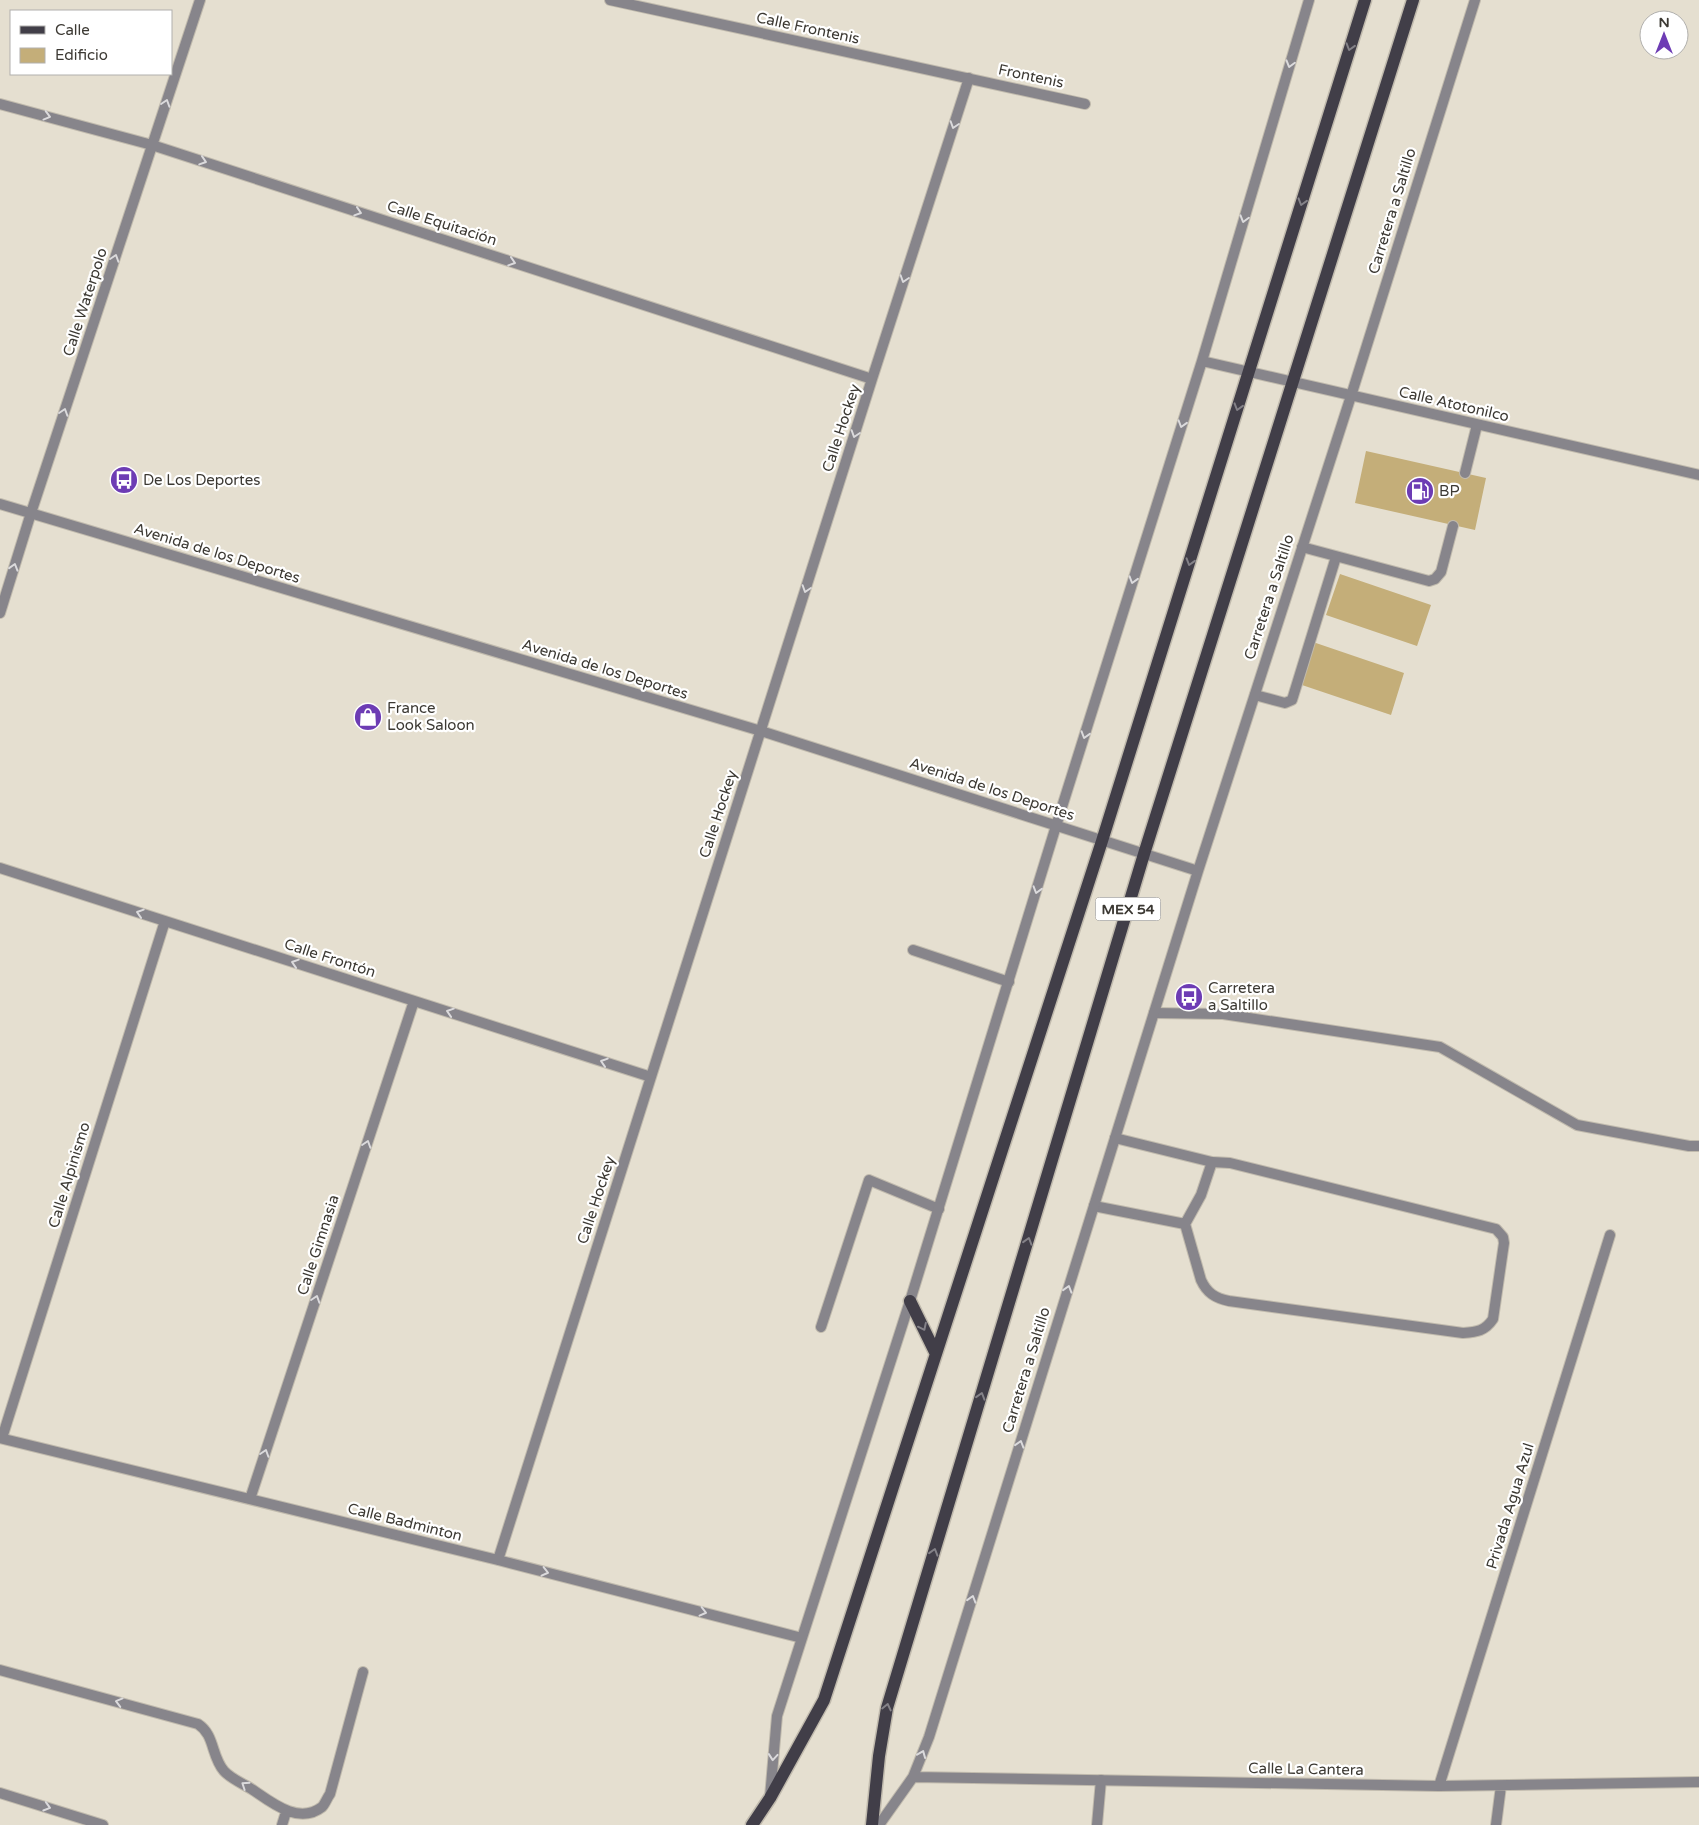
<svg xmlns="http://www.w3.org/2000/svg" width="1699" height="1825" font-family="'Varela Round',sans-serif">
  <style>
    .building { fill: #c4ae79 }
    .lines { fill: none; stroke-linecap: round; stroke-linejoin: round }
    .lane-casing { stroke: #c0baad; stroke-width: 12 }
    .street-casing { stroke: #c0baad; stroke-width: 12 }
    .primary-casing { stroke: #c0baad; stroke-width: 15 }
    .lane { stroke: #87858b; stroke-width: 10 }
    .street { stroke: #87858b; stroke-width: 10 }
    .primary { stroke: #413e48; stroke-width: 12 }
    .oneway { stroke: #848288 }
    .oneway2 { stroke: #dbdadc }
    .labels { text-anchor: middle; stroke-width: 4.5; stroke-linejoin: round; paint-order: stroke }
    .shield { fill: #fff; stroke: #767470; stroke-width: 1 }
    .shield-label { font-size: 14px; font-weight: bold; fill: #3c3933 }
    .street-label { font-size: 15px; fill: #3c3933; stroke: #fff }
    .poi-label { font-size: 15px; fill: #3c3933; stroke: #fff; text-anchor: start }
  </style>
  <rect width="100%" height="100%" fill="#e5dfd0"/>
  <!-- building -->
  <path class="building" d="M1366 451 1486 478 1475 530 1355 503Z
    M1340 574 1431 605 1417 646 1326 615Z
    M1313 642 1404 673 1391 715 1299 684Z"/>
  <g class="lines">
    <defs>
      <path id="lane" d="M1465 473 1477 425
        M1302 547 1429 581 1435 579 1441 572 1453 526
        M1255 695 1285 703 1292 700 1336 557
        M913 950 1009 982
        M1154 1013 1223 1014 1440 1047 1577 1125 1689 1146H1699
        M1115 1138 1212 1162
        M1212 1162 1230 1163 1496 1229 1503 1237 1504 1243 1493 1319C1485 1331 1477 1332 1463 1333L1229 1301C1215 1298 1207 1293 1201 1280L1185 1224 1201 1195Z
        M1094 1206 1185 1224
        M821 1327 869 1180 939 1209
        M0 1670 198 1724C215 1735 211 1756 224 1771 231 1779 244 1784 253 1790 272 1803 299 1825 322 1807 325 1804 327 1798 330 1794L363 1672
        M0 1793 103 1825
        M282 1825 286 1812
        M1097 1825 1101 1780"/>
      <path id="street" d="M610 0 1085 104
        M0 104 152 145 872 379
        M1202 361 1699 475
        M0 504 761 731 1198 871
        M0 613 31 513 200 0
        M0 868 651 1077
        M0 1438 498 1560 802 1638
        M2 1438 165 921
        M250 1499 414 1001
        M498 1560 872 379 969 78
        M913 1777 1439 1786 1699 1782
        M1439 1786 1610 1235
        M770 1797 777 1716 910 1301 1056 826 1202 361 1309 0
        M879 1825 913 1777 929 1737 1198 871 1351 396 1475 0
        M1496 1825 1501 1786"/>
      <path id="primary" d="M910 1301 936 1354
        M752 1825 770 1798 824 1700 1102 841 1365 0
        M872 1825 879 1756 887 1708 1144 854 1413 0"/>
    </defs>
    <!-- lane casing -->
    <use href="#lane" class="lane-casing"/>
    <!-- street casing -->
    <use href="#street" class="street-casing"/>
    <!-- primary casing -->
    <use href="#primary" class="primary-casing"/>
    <!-- lane -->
    <use href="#lane" class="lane"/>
    <!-- street -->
    <use href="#street" class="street"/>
    <!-- primary -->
    <use href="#primary" class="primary"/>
  </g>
  <!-- one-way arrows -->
  <defs><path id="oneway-chevron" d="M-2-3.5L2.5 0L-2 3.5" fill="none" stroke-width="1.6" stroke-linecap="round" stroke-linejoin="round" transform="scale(1.25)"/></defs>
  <g class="oneway">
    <use href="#oneway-chevron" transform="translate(1350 47) rotate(107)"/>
    <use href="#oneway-chevron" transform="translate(1302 202) rotate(107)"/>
    <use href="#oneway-chevron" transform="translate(1238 407) rotate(107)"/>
    <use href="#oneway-chevron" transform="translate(1190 562) rotate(107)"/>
    <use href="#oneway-chevron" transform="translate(1028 1241) rotate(-73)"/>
    <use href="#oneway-chevron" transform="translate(923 1327) rotate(64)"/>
    <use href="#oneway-chevron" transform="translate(981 1396) rotate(-73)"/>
    <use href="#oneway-chevron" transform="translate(934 1552) rotate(-73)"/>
    <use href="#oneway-chevron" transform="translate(887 1707) rotate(-77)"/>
  </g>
  <g class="oneway2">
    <use href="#oneway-chevron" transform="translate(1290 64) rotate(106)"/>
    <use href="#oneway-chevron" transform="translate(166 103) rotate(-72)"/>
    <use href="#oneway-chevron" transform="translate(47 116) rotate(15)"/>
    <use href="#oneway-chevron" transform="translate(954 125) rotate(108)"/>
    <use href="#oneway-chevron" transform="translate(203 161) rotate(18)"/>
    <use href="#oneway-chevron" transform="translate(358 212) rotate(18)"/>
    <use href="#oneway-chevron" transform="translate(1244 219) rotate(106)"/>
    <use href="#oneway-chevron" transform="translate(115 258) rotate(-72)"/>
    <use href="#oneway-chevron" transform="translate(512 262) rotate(18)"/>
    <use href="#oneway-chevron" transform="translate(904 279) rotate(108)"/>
    <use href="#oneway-chevron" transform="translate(64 412) rotate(-72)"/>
    <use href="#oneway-chevron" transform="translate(1182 424) rotate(107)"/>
    <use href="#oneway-chevron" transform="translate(855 434) rotate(108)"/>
    <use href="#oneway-chevron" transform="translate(14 567) rotate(-73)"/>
    <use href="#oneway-chevron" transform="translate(1133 580) rotate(107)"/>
    <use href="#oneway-chevron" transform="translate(806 589) rotate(108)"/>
    <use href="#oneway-chevron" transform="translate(1085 735) rotate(107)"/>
    <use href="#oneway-chevron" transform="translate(1037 890) rotate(107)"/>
    <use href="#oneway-chevron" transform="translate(140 913) rotate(-162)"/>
    <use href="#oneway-chevron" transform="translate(295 963) rotate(-162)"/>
    <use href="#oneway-chevron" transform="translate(450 1012) rotate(-162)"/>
    <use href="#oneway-chevron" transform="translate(604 1062) rotate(-162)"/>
    <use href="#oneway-chevron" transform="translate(367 1144) rotate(-72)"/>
    <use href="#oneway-chevron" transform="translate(1068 1289) rotate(-73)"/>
    <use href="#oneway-chevron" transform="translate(316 1299) rotate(-72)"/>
    <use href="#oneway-chevron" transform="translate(1020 1444) rotate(-73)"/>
    <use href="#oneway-chevron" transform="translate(265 1453) rotate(-72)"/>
    <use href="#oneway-chevron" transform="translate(545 1572) rotate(14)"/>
    <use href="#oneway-chevron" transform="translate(972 1599) rotate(-73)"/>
    <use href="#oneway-chevron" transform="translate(703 1612) rotate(14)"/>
    <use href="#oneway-chevron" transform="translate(119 1702) rotate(-165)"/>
    <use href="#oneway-chevron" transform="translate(922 1754) rotate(-68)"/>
    <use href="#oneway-chevron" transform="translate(773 1757) rotate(95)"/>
    <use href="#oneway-chevron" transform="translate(245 1785) rotate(-146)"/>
    <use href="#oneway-chevron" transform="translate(47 1807) rotate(17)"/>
  </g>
  <!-- icons -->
  <defs>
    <symbol id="bus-disc" viewBox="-11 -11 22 22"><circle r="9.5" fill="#6d3cb4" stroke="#fff"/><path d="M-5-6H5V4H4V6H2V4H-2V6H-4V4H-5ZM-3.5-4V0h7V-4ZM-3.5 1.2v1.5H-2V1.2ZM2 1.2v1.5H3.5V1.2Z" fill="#fff"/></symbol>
    <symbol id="fuel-disc" viewBox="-11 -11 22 22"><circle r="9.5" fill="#6d3cb4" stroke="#fff"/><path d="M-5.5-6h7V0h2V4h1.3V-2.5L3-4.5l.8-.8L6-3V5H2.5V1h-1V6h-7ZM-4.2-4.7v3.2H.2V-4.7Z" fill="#fff"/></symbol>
    <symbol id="shop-disc" viewBox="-11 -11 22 22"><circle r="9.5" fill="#6d3cb4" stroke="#fff"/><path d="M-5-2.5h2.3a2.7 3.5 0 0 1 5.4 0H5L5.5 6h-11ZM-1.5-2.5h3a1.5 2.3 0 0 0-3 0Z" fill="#fff"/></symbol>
  </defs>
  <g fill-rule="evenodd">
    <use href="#bus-disc" x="108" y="464" width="32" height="32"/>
    <use href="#fuel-disc" x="1404" y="475" width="32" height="32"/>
    <use href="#shop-disc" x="352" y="701" width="32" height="32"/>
    <use href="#bus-disc" x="1173" y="981" width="32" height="32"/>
  </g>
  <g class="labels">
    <!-- shield labels -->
    <rect class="shield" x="1095.5" y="897.5" width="65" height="23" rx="4"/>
    <g class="shield-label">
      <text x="1128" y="914">MEX 54</text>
    </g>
    <!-- street labels -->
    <g class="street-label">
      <text transform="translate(808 28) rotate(12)" y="5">Calle Frontenis</text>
      <text transform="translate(1031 76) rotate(12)" y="5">Frontenis</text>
      <text transform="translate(1392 211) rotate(-73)" y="5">Carretera a Saltillo</text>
      <text transform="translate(442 223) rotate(18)" y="5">Calle Equitación</text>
      <text transform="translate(85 302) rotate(-72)" y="5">Calle Waterpolo</text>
      <text transform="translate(1454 404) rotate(13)" y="5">Calle Atotonilco</text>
      <text transform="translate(841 428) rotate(-72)" y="5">Calle Hockey</text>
      <text transform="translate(217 553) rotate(17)" y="5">Avenida de los Deportes</text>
      <text transform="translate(1269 597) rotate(-72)" y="5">Carretera a Saltillo</text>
      <text transform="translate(605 669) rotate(17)" y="5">Avenida de los Deportes</text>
      <text transform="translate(992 789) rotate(18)" y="5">Avenida de los Deportes</text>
      <text transform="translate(718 814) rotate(-72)" y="5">Calle Hockey</text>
      <text transform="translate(330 958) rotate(18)" y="5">Calle Frontón</text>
      <text transform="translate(69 1175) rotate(-73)" y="5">Calle Alpinismo</text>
      <text transform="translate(596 1200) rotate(-72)" y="5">Calle Hockey</text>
      <text transform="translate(318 1245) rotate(-72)" y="5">Calle Gimnasia</text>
      <text transform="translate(1026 1370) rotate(-73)" y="5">Carretera a Saltillo</text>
      <text transform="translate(1510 1506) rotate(-73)" y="5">Privada Agua Azul</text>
      <text transform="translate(405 1522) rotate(14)" y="5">Calle Badminton</text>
      <text transform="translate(1306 1769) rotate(1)" y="5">Calle La Cantera</text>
    </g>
    <!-- poi labels -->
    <g class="poi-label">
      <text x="143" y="485">De Los Deportes</text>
      <text x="1439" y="496">BP</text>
      <text x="387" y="713">France<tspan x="387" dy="17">Look Saloon</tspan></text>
      <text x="1208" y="993">Carretera<tspan x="1208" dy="17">a Saltillo</tspan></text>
    </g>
  </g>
  <!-- legend -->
  <rect x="10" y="10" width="162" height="65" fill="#ffffff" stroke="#b1b0ad"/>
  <rect x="20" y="26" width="25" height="8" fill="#413e48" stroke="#b1b0ad"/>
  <text x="55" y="35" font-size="15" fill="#3c3933">Calle</text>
  <rect x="20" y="48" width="25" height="15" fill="#c4ae79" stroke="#b1b0ad"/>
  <text x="55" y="60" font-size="15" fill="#3c3933">Edificio</text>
  <!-- north arrow -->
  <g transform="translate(1664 35)"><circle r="24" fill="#ffffff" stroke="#b1b0ad"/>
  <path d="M0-4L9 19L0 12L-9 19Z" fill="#6d3cb4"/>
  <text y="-8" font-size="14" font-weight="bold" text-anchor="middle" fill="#3c3933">N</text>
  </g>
</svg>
